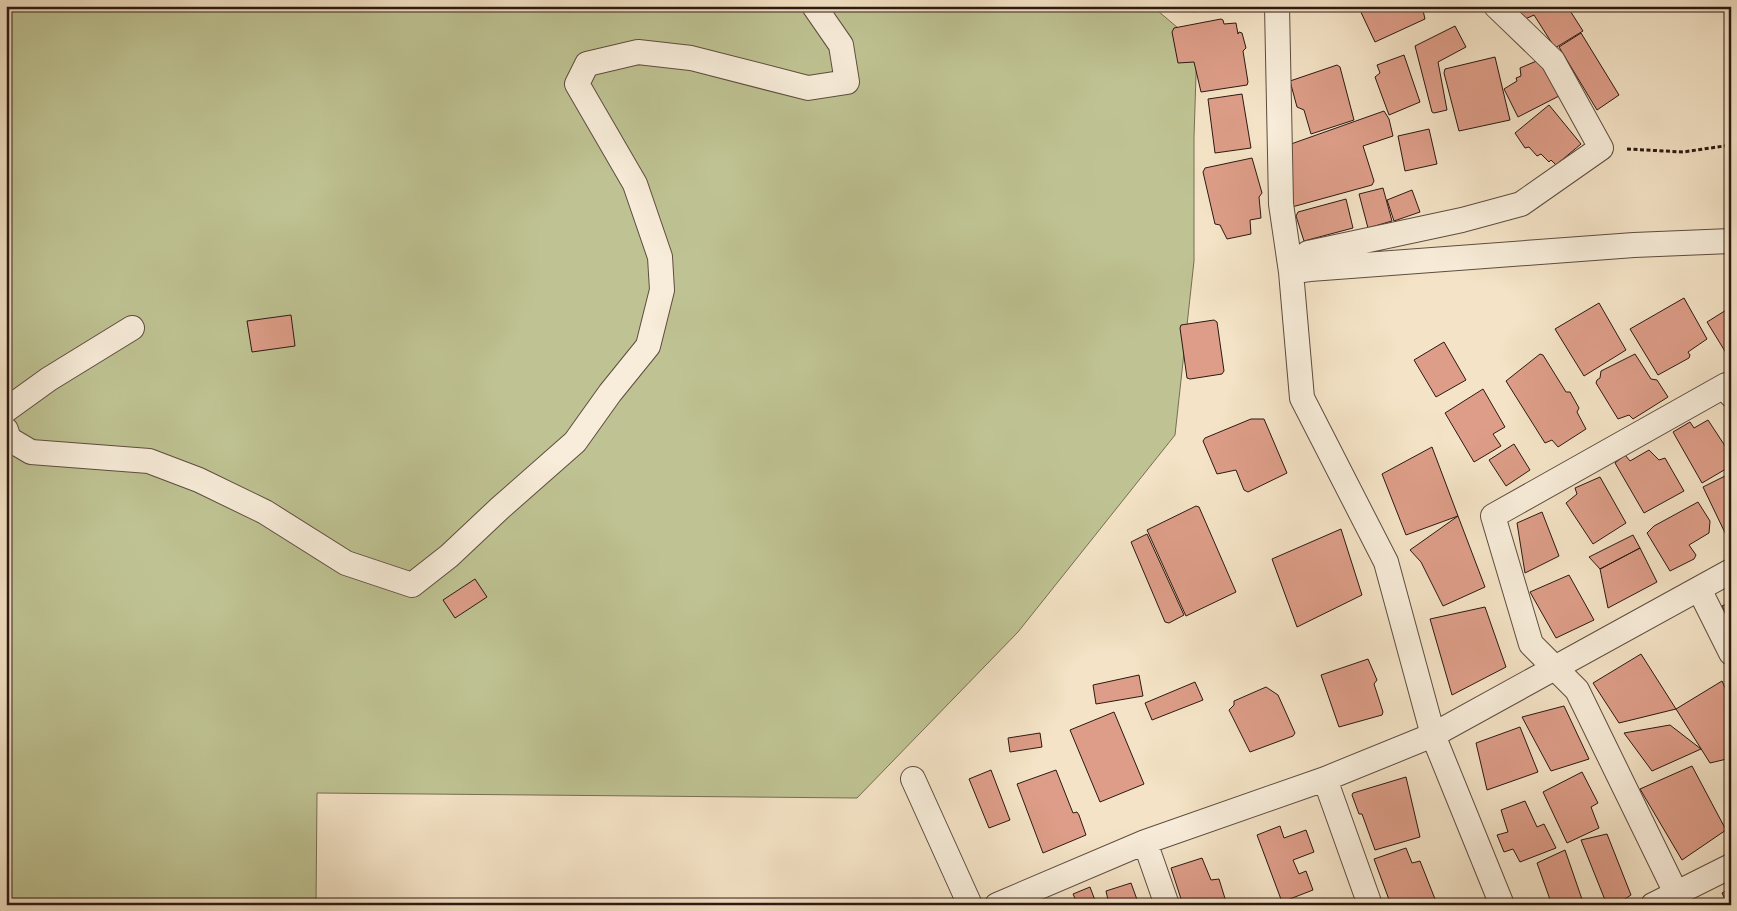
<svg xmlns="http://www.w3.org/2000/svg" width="1737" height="911" font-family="Vollkorn,serif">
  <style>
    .green { fill: #bfc393; stroke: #766e52 }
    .building { fill: #dd9d88; stroke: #2c1912 }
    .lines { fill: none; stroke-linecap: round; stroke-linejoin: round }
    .street-casing { stroke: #5e4c3f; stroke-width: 26 }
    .path { stroke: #2c1912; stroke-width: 3; stroke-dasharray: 4 2.5; stroke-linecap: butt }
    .street { stroke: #f8edda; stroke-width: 24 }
  </style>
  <rect width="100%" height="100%" fill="#f4e3c6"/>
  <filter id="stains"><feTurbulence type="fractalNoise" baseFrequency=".004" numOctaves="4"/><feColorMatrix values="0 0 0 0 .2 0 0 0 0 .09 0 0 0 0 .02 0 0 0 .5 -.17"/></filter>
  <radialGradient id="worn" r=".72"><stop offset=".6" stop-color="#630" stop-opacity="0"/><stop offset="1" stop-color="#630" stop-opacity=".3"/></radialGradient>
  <!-- green -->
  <path class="green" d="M6 6H1152L1197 44 1194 137V261L1175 435 1018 632 857 798 317 793 316 905H6Z"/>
  <!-- building -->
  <path class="building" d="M1189 6H1206L1194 12 1190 10Z
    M1358 6H1422L1425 19 1375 42Z
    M1514 6H1567L1583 31 1555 48 1534 15 1523 20Z
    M1221 19 1223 20 1224 24 1236 23 1238 34 1239 32 1242 33 1246 48 1243 51 1248 82 1247 85 1201 92 1194 62 1178 63 1172 32 1174 28Z
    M1455 26 1466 47 1438 62 1447 110 1434 113 1432 112 1415 46Z
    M1581 33 1619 95 1597 110 1559 47Z
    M1404 55 1420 102 1389 115 1375 77 1380 73 1377 65Z
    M1495 57 1510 120 1459 131 1444 73 1445 69Z
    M1539 60 1559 96 1518 117 1504 89 1517 81 1516 78 1521 76 1520 68Z
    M1337 65 1340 67 1354 120 1311 134 1304 110 1297 107 1290 81Z
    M1242 94 1251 148 1215 153 1208 99Z
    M1549 105 1581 144 1556 165 1551 160 1549 162 1541 154 1537 156 1529 147 1525 148 1515 133Z
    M1384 111 1389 119 1393 136 1363 146 1374 181 1372 185 1292 207 1291 144Z
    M1429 129 1437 164 1405 171 1398 136Z
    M1252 158 1262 193 1259 197 1261 218 1250 220 1251 234 1227 239 1220 225 1215 224 1203 172 1205 168Z
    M1383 188 1392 221 1368 228 1359 194Z
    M1412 190 1420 212 1394 221 1387 200Z
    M1346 199 1353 228 1304 241 1296 216 1298 212Z
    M1684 298 1707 339 1688 352 1690 355 1689 358 1658 375 1630 329Z
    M1599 303 1626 350 1584 376 1555 329Z
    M1731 307V361L1707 322Z
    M291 315 295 346 252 352 247 321Z
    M1214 320 1217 322 1224 371 1222 374 1190 379 1187 378 1180 328 1181 325Z
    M1444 342 1466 380 1436 397 1414 360Z
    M1540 354 1543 355 1566 392H1570L1579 408 1577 412 1586 429 1558 447 1552 440 1545 443 1506 381Z
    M1635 354 1651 379 1657 380 1668 397 1633 419 1629 415 1618 419 1596 383 1597 380 1600 378 1601 371Z
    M1483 389 1505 427 1493 434 1501 446 1474 462 1445 413Z
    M1251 419H1264L1287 473 1248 492 1244 490 1236 470 1217 474 1203 441 1205 438Z
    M1708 420 1731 455V466L1702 483 1673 432 1690 422 1694 428Z
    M1514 444 1530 470 1506 486 1489 460Z
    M1432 447 1458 516 1406 535 1382 474Z
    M1649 450 1659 460 1665 458 1684 491 1644 513 1615 463 1625 455 1630 461Z
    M1729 474 1731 537 1728 539 1703 487Z
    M1600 477 1626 523 1593 544 1566 503 1577 494 1575 488Z
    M1698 502 1710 521 1709 533 1689 545 1696 555 1694 559 1670 571 1647 533 1654 526Z
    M1196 506 1199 507 1236 592 1186 616 1147 530Z
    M1542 512 1559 556 1525 573 1517 523Z
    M1458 516 1485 587 1443 606 1421 562 1410 550Z
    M1341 529 1362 595 1297 627 1272 559Z
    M1147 534 1184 615 1169 623 1165 622 1131 542Z
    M1633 535 1640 548 1600 569 1589 557Z
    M1640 548 1657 582 1608 608 1600 569Z
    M1569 575 1594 620 1556 638 1530 592Z
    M475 579 487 597 455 618 443 600Z
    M1731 602V624L1722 606Z
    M1485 607 1506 667 1452 695 1430 619Z
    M1641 654 1676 709 1619 723 1593 683Z
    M1368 659 1377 680 1374 684 1383 712 1382 715 1339 727 1321 675Z
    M1139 675 1143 696 1096 704 1093 685Z
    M1722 681 1731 701V758L1710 763 1676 709Z
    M1195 682 1203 700 1152 720 1145 703Z
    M1266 687 1278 695 1295 733 1293 736 1250 752 1229 710 1234 705V701Z
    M1564 706 1589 759 1551 771 1522 717Z
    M1114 712 1144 784 1100 802 1070 730Z
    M1670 725 1701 749 1652 771 1624 733Z
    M1520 727 1538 772 1487 790 1476 743Z
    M1040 733 1042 747 1010 752 1008 738Z
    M1692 766 1726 830 1682 860 1640 789Z
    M991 770 1010 820 989 828 969 779Z
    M1056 770 1073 813 1077 812 1079 815 1086 835 1043 853 1017 784Z
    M1582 772 1598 803 1591 807 1599 828 1567 843 1543 792Z
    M1406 777 1420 837 1375 850 1362 814H1359L1352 795 1353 793Z
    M1525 801 1537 827 1544 824 1556 848 1520 862 1513 849 1504 852 1497 835 1508 832 1501 810Z
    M1280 826 1284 838 1306 830 1314 852 1293 860 1299 874 1306 871 1313 890 1282 902 1257 835Z
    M1607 834 1631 895 1616 905H1607L1581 840Z
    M1406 848 1412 863 1420 861 1435 899 1420 905H1391L1374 859Z
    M1565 850 1584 905H1552L1537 863Z
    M1202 858 1211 880 1219 879 1227 905H1183L1171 868Z
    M1131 883 1139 905H1096L1108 900 1106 891Z
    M1090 887 1096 903 1078 905 1073 894Z
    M1731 888V905H1728L1722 893Z
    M1325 899 1327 905H1310Z"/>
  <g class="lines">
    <defs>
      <path id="street" d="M1277 6 1281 204 1291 272 1302 398 1386 562 1433 735 1502 905
        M1310 269 1308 253 1462 220 1521 204 1601 148 1553 61 1496 6
        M1295 271 1310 269 1634 245 1731 241
        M6 410 49 379 132 328
        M6 430 9 439 31 452 149 461 199 480 265 512 346 563 412 585 449 556 500 508 575 442 610 393 648 346 662 290 660 257 635 184 577 84 587 64 638 52 691 58 808 88 847 82 841 45 814 6
        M1699 589 1731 653
        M913 779 970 905
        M1325 779 1370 905
        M1145 842 1167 905
        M1676 893 1577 690 1531 644 1493 516 1726 385 1731 395
        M997 905 1145 842 1325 779 1433 735 1731 571
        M1653 905 1731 866"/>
    </defs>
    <!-- street casing -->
    <use href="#street" class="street-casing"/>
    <!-- path -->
    <path class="path" d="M1627 149 1683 152 1731 145"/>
    <!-- street -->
    <use href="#street" class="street"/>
  </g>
  <!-- margin -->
  <rect width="1737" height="911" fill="none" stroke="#f4e3c6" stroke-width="25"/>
  <rect x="8" y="8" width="1722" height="896" fill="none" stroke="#2c1912" stroke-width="2.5"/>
  <rect x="12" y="12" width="1712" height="886" fill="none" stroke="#2c1912"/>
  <rect width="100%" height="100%" filter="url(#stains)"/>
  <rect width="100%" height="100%" fill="url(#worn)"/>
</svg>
